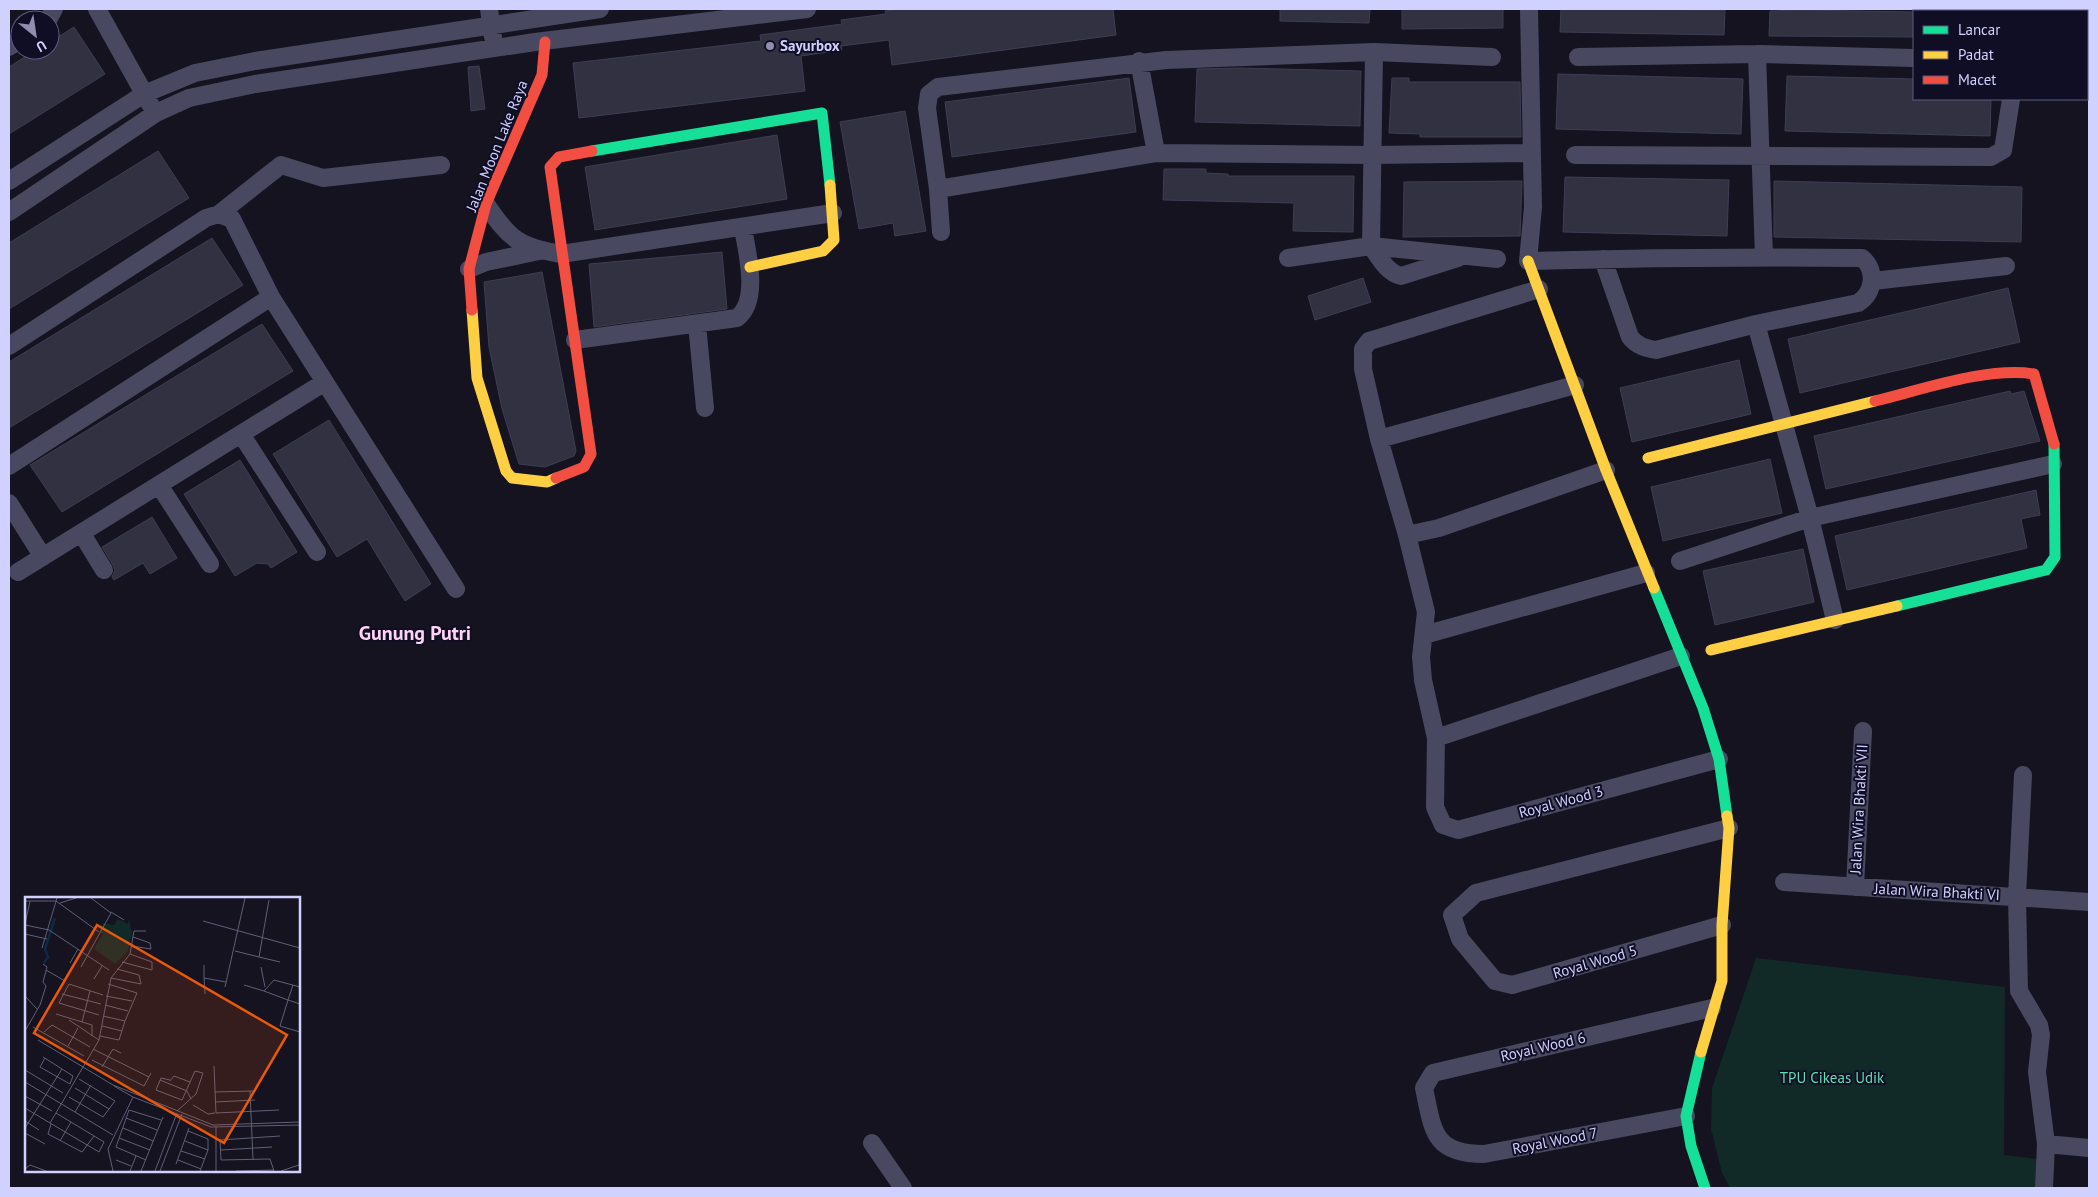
<svg xmlns="http://www.w3.org/2000/svg" width="2098" height="1197" font-family="'PT Sans',sans-serif">
  <style>
    .green { fill: #112a28 }
    .building { fill: #323141; stroke: #3f3d53 }
    .lines { fill: none; stroke-linecap: round; stroke-linejoin: round }
    .street { stroke: #484960; stroke-width: 18 }
    .fast { stroke: #16e098; stroke-width: 11 }
    .slow { stroke: #ffcf43; stroke-width: 11 }
    .jam { stroke: #f24e42; stroke-width: 11 }
    .poi-dot { fill: #8f8eb1; stroke: #0f0e24; stroke-width: 2 }
    .labels { text-anchor: middle; stroke-width: 4; stroke-linejoin: round; paint-order: stroke }
    .poi-label { font-size: 15px; font-weight: bold; fill: #d1d1ff; stroke: #0f0e24; text-anchor: start }
    .street-label { font-size: 15px; fill: #d1d1ff; stroke: #0f0e24 }
    .park-label { font-size: 15px; fill: #5ddfb0; stroke: #0f0e24 }
    .district-label { font-size: 20px; font-weight: bold; fill: #ffd3f4; stroke: #0f0e24 }
    .inset-river { fill: none; stroke: #0e2945; stroke-width: 2.5 }
    .inset-road { fill: none; stroke: #605f79; stroke-width: 1 }
    .view { fill: #e8590c; fill-opacity: 0.15; stroke: #e8590c; stroke-width: 2.5 }
    .inset-edge { fill: none; stroke: #d1d1ff; stroke-width: 2.5 }
  </style>
  <rect width="100%" height="100%" fill="#14131f"/>
  <!-- green -->
  <path class="green" d="M1756 958 2005 987 2004 1155 2046 1160 2048 1188H1730L1722 1173 1711 1129 1712 1088Z"/>
  <!-- building -->
  <path class="building" d="M901 9H1113L1116 35 892 65 889 40 841 46 842 50 801 56 805 91 579 118 573 63 761 41 760 35 842 24 841 20 886 14 885 11Z
    M1280 9H1370L1369 23 1280 21Z
    M1402 9H1503V28L1402 29Z
    M1561 9 1725 10 1724 35 1560 32Z
    M1802 10 1914 12V37L1769 36 1770 11Z
    M74 27 105 74 9 134V67L36 50H50V42Z
    M479 66 485 109 471 111 468 67Z
    M1240 68 1361 71 1360 126 1195 122 1197 69Z
    M1558 74 1743 79 1741 134 1556 129Z
    M1787 76 1914 79V99H1991L1990 136 1785 131Z
    M1129 78 1136 132 952 157 945 102Z
    M1392 78H1409V82H1520L1521 137H1420V134L1389 133Z
    M905 111 926 231 895 236 893 223 859 229 840 122Z
    M777 135 787 199 595 230 585 167Z
    M158 151 189 198 9 309V243Z
    M1164 169H1206V173L1228 174V176H1354L1353 232 1293 231 1294 203 1163 200Z
    M1565 177 1729 180 1727 236 1563 232Z
    M1522 181 1520 236 1403 237 1404 182Z
    M1774 181 2022 187 2021 242 1774 237Z
    M212 238 243 285 9 428V362Z
    M722 252 727 309 594 327 589 264Z
    M542 272 576 451 574 456 545 467 519 464 502 409 489 347 484 282Z
    M1363 278 1371 302 1315 320 1308 296Z
    M2008 288 2020 342 1800 393 1788 339Z
    M262 324 293 371 62 512 30 465Z
    M1739 360 1751 414 1632 442 1620 388Z
    M2010 391 2011 394 2024 391 2040 441 1826 489 1814 436Z
    M329 420 431 584 405 601 367 539 337 557 273 454Z
    M1770 459 1782 513 1663 541 1651 487Z
    M240 460 297 552 271 568 268 564 257 563 235 576 184 494Z
    M2036 490 2040 515 2021 519 2027 548 1847 590 1835 536Z
    M152 517 177 558 150 574 143 563 114 580 112 577 115 570 113 565 102 547Z
    M1803 549 1814 602 1715 625 1703 571Z"/>
  <g class="lines">
    <!-- street -->
    <path class="street" d="M97 9 150 104
      M489 9 493 37
      M1529 9 1533 207 1528 261C1639 258 1751 257 1862 258 1877 270 1874 293 1858 303L1756 324 1656 350C1645 348 1637 346 1630 337L1603 259
      M48 20 54 9
      M9 47 20 40
      M2087 53H2089
      M1757 54 1764 257
      M1578 57 1757 54 1914 58
      M1139 61 1156 153
      M1575 155 1991 157 2003 150 2011 99
      M9 181 144 94 195 73 255 61 600 9
      M938 189 1156 153 1373 155 1531 153
      M486 204C509 239 519 247 561 254L833 213
      M9 212 156 113 189 98 255 84 535 42 807 9
      M219 214 281 165 323 178 441 165
      M941 232 938 189 927 108 929 94 938 87 1166 60 1374 52 1492 57
      M1371 246 1497 259
      M1371 246C1379 257 1387 273 1401 276L1458 258
      M1288 258 1371 246 1374 52
      M469 269 486 262 539 251
      M1873 281 2006 266
      M697 324 705 408
      M1756 324 1810 518 1835 620
      M575 340 737 318C760 301 747 252 743 228
      M9 346 206 218 219 214 232 219 271 297 456 589
      M241 434 317 552
      M1379 439 1575 385
      M9 466 271 297
      M1606 470 1439 528 1407 535 1426 612 1421 657 1423 680 1436 738 1435 807 1443 825 1458 830 1719 759
      M159 485 210 564
      M9 503 43 557
      M82 534 104 570
      M1407 535 1379 439 1363 369V349L1369 341 1376 339 1539 289
      M1680 561 1810 518 2053 464
      M18 572 325 382
      M1424 635 1646 573
      M1436 738 1681 656
      M2023 775 2017 896 2019 991 2039 1025 2041 1035 2037 1072 2046 1144 2044 1188
      M1784 882 2089 902
      M1855 887 1863 731
      M1722 925 1512 985 1495 981 1460 939 1452 915 1476 893 1729 828
      M1686 1116 1484 1154C1433 1154 1433 1131 1424 1088L1433 1073 1712 1008
      M872 1143 903 1188
      M2046 1144 2089 1148"/>
    <!-- fast -->
    <path class="fast" d="M592 151 822 113 830 185
      M1654 588 1703 708 1719 759 1727 816
      M1897 606 2046 570 2055 557 2054 444
      M1701 1052 1686 1116 1691 1146 1705 1188"/>
    <!-- slow -->
    <path class="slow" d="M1528 261 1606 470 1654 588
      M750 267 823 251 834 240 830 185
      M472 310 477 378 506 471 512 478 547 482 556 478
      M1648 458 1875 401
      M1711 650 1897 606
      M1701 1052 1722 981V925L1729 828 1727 816"/>
    <!-- jam -->
    <path class="jam" d="M472 310 469 269 486 204 542 75 545 42
      M1875 401C1921 390 1989 366 2034 374L2054 444
      M556 478 584 467 591 454 550 167 559 157 592 151"/>
  </g>
  <!-- markers -->
  <circle class="poi-dot" cx="770" cy="46" r="5"/>
  <g class="labels">
    <!-- poi labels -->
    <g class="poi-label">
      <text x="780" y="51">Sayurbox</text>
    </g>
    <!-- street labels -->
    <g class="street-label">
      <text transform="translate(497 146) rotate(-68)" y="5">Jalan Moon Lake Raya</text>
      <text transform="translate(1561 802) rotate(-15)" y="5">Royal Wood 3</text>
      <text transform="translate(1859 809) rotate(-87)" y="5">Jalan Wira Bhakti VII</text>
      <text transform="translate(1937 892) rotate(3)" y="5">Jalan Wira Bhakti VI</text>
      <text transform="translate(1595 962) rotate(-16)" y="5">Royal Wood 5</text>
      <text transform="translate(1543 1047) rotate(-13)" y="5">Royal Wood 6</text>
      <text transform="translate(1555 1141) rotate(-11)" y="5">Royal Wood 7</text>
    </g>
    <!-- park labels -->
    <g class="park-label">
      <text x="1832" y="1083">TPU Cikeas Udik</text>
    </g>
    <!-- district labels -->
    <g class="district-label">
      <text x="415" y="640">Gunung Putri</text>
    </g>
  </g>
  <!-- overview -->
  <g transform="translate(25 897)">
    <rect width="275" height="275" fill="#14131f"/>
    <path d="M93 22 103 27 104 22 107 36 103 54 90 67 69 52 78 37 74 34 78 26 89 28Z" fill="#112a28"/>
    <path class="inset-river" d="M19 66 23 60 20 52 30 21"/>
    <path class="inset-road" d="M0 4H31L74 35M35 6 51 1M86 15 99 23M178 24 275 51M0 27 5 4M0 28 24 33 84 73M0 37 22 42M107 49 126 52 125 46 108 40M17 51 32 1M210 54 234 60 244 3M234 60 255 65M97 65 127 73V65L105 57M45 66 53 52M179 68V81L201 85M56 70 86 16 66 1M236 70 240 90M21 73 40 84M86 81 116 87 114 78 92 72M179 81 180 97M69 82 77 69M219 88 239 94M268 88 263 103 275 107M200 90 220 1M275 90 249 83 239 94 263 103 255 129 275 135M37 97 76 107M0 99 12 112M81 99 107 104M80 108 103 114M31 117 67 128V139M74 118 34 106 44 87 78 98M78 119 100 124 112 96 83 87M57 125 65 94M77 129 97 134M8 130 59 159M0 134 15 108 21 89 18 85 22 70 18 67M19 135 27 128 65 150M75 139 94 143 100 124M13 143 88 188 188 228 275 225M74 143 86 81 105 57 109 34H121M43 149 53 131M68 152 124 180M18 160 48 179 45 187 15 170 20 161M67 163 119 189 126 176M189 169 191 216 254 213M77 170 88 152 96 156M0 173 38 196M135 183 162 194 166 202M145 183 136 181 131 193 157 203 170 174 178 176 171 197 152 214M145 184 149 179 165 185M0 185 88 238M89 189 108 200 186 230 275 228M50 191 84 212M225 194 228 263M190 195 228 194M0 199 27 214M44 200 78 220 90 204 54 182M190 205 230 203M168 208 183 217 190 216M0 211 25 226 74 143 44 123M50 215 66 188M101 221 132 233M0 224 14 233M25 226 74 255 79 245 31 216M26 227 23 237 57 255 69 239M0 231 37 172M98 231 128 244M163 234 183 242V253L175 274M0 236 20 247M94 241 125 253M35 244 46 225M160 244 183 253M196 253 247 250M156 254 180 262M91 263 106 269M121 263 91 250 104 213 136 223M153 263 176 272M151 267 164 231M0 272 5 268 21 274M88 274 83 252 108 200M105 274 111 259M116 274 138 220M130 274 152 216M135 274 157 217M191 274V230M211 274 249 273M249 274 245 262 196 263 195 243 255 239M256 274 274 268 275 257"/>
    <path class="view" d="M72 28 262 138 199 246 9 136Z"/>
    <rect width="275" height="275" class="inset-edge"/>
  </g>
  <!-- border -->
  <rect width="2098" height="1197" fill="none" stroke="#d1d1ff" stroke-width="20"/>
  <!-- legend -->
  <rect x="1913" y="10" width="175" height="90" fill="#0f0e24" stroke="#5d5c7c"/>
  <rect x="1923" y="26" width="25" height="8" fill="#16e098" stroke="#5d5c7c"/>
  <text x="1958" y="35" font-size="15" fill="#d1d1ff">Lancar</text>
  <rect x="1923" y="51" width="25" height="8" fill="#ffcf43" stroke="#5d5c7c"/>
  <text x="1958" y="60" font-size="15" fill="#d1d1ff">Padat</text>
  <rect x="1923" y="76" width="25" height="8" fill="#f24e42" stroke="#5d5c7c"/>
  <text x="1958" y="85" font-size="15" fill="#d1d1ff">Macet</text>
  <!-- north arrow -->
  <g transform="translate(35 35) rotate(150)"><circle r="24" fill="#0f0e24" stroke="#5d5c7c"/>
  <path d="M0-4L9 19L0 12L-9 19Z" fill="#8f8eb1"/>
  <text y="-8" font-size="14" font-weight="bold" text-anchor="middle" fill="#d1d1ff">U</text>
  </g>
</svg>
